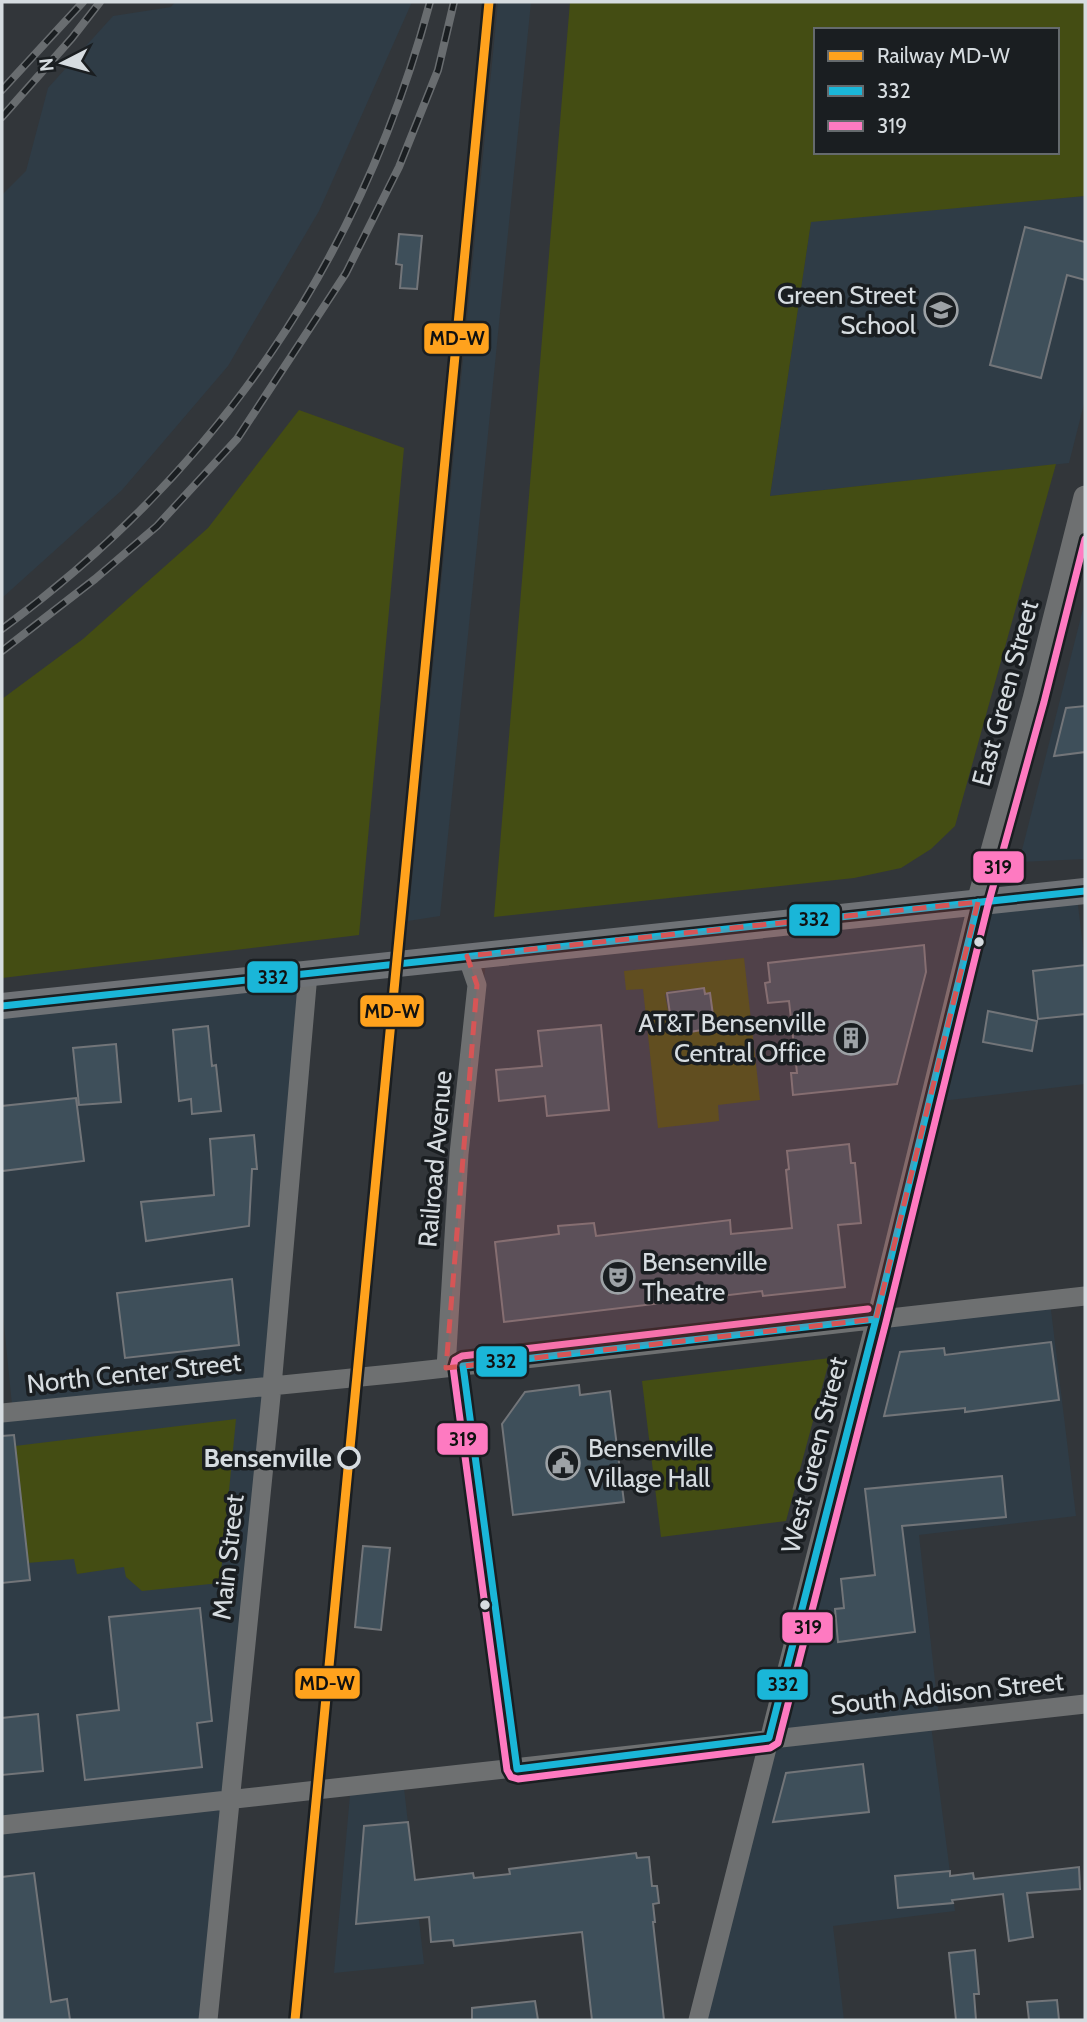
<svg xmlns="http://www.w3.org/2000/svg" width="1087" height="2022" font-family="Cabin,sans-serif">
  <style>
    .built { fill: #2f3c46 }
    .green { fill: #444d13; fill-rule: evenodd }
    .building { fill: #3e4f5a; stroke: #727579; stroke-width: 2 }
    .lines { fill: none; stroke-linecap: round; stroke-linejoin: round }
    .minor { stroke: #6e7071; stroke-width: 19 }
    .tertiary { stroke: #6e7071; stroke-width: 23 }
    .secondary { stroke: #6f7276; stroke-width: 26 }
    .rail-casing { stroke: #696d70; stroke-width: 8 }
    .rail { stroke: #1a1e21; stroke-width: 5; stroke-dasharray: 16; stroke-linecap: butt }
    .bus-1-casing { stroke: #1a1e21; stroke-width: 12 }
    .bus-2-casing { stroke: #1a1e21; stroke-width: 12 }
    .bus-1 { stroke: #1ab6d8; stroke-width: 7 }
    .bus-2 { stroke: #fe7ac1; stroke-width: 7 }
    .rail-1-casing { stroke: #1a1e21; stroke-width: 14 }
    .rail-1 { stroke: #ffa21d; stroke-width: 9 }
    .marked { fill: #d65556; fill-opacity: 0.2; stroke: #d65556; stroke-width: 5; stroke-dasharray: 14 9; stroke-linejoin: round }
    .bus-dot { fill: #d6dce0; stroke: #1a1e21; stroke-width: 2.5 }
    .stop-dot { fill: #1a1e21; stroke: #d6dce0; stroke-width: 3.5 }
    .labels { text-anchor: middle; stroke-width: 7; stroke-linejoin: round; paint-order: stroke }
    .poi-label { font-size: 26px; fill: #d6dce0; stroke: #1a1e21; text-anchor: end }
    .street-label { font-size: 26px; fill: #d6dce0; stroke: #1a1e21 }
    .stop-label { font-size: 26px; font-weight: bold; fill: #d6dce0; stroke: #1a1e21; text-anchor: end }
    .line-badge { stroke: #1a1e21; stroke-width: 2.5 }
    .pale-badge-label { font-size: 19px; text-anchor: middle; font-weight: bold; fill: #111 }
  </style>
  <rect width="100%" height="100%" fill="#32363a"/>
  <!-- built -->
  <path class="built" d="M175 2H412L319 211 228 366 122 490 2 598V195L26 171 48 88 113 16 171 7Z
    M498 2H531L440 916 408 921Z
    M1085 196V400L1069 463 770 496 811 221Z
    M1085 601V859L1019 862Z
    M1077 897 1085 963V1084L933 1102 981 906Z
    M971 909 871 1314 442 1362 486 961Z
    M304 978 204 2020H2V1417L13 1415 2 1305V1011Z
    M1050 1302 1076 1516 919 1535 939 1717 774 1734 880 1323Z
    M931 1725 955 1911 833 1926 844 2020H702L772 1742Z
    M404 1788 424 1964 334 1973 350 1795Z"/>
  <!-- green -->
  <path class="green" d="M570 2H1085V196L811 222 770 496 1056 464 955 826 931 849 901 868 854 878 494 917ZM816 30H1057V152H816Z
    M299 410 404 448 359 935 2 978V699L83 639 208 528Z
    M744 958 760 1100 718 1105 719 1121 658 1128 643 989 626 990 624 971ZM704 988 705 994 709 993 713 1014 700 1016 701 1030 684 1032 683 1025H679L678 1020H670L665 995 668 991Z
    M830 1358 786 1521 661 1537 642 1381Z
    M236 1419 220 1583 142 1591 126 1577 124 1567 77 1574 74 1559 27 1563 15 1446Z"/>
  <!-- building -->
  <path class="building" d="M1025 227 1085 242V280L1067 275 1041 378 990 365Z
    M399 234 422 236 417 289 400 288 402 265 396 264Z
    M1085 706V752L1054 756 1066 708Z
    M924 945 926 972 897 1084 793 1095 791 1073H797L789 1001 768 1003 765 983 770 982 768 963Z
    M1085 965V1014L1038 1019 1033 971Z
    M704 988 705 994 710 993 713 1015 700 1016 702 1030 684 1033 683 1025 678 1026V1020L671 1021 667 993Z
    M988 1011 1037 1021 1032 1051 983 1042Z
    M601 1025 609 1110 547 1116 545 1096 499 1101 496 1070 542 1066 538 1031Z
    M208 1026 212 1066 216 1065 221 1111 192 1114 191 1099 179 1101 173 1030Z
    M116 1044 121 1102 79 1105 73 1048Z
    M76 1098 84 1161 2 1171V1106Z
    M254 1135 257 1169H252L249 1226 146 1241 141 1202 214 1195 210 1139Z
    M849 1144 851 1163H855L861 1223 838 1225 845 1287 763 1296 762 1291 504 1322 495 1242 559 1234 558 1226 594 1223 596 1236 730 1220 731 1234 792 1228 786 1170 789 1169 787 1151Z
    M232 1279 239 1345 125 1358 117 1293Z
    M1051 1342 1059 1400 965 1412V1408L884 1416 900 1352 944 1348 945 1355Z
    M579 1385 580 1395 610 1391 624 1502 513 1515 502 1424 525 1392Z
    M14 1435 30 1580 2 1583V1436Z
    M1002 1476 1006 1517 902 1526 915 1632 838 1642 835 1609 844 1608 841 1579 875 1575 865 1489Z
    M363 1546 390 1548 381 1630 355 1627Z
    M200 1608 212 1721 197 1723 202 1767 85 1780 77 1715 119 1710 109 1617Z
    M38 1714 43 1771 2 1775V1718Z
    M863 1764 869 1812 773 1822 786 1773Z
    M408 1822 415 1880 473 1873 474 1878 510 1874 509 1869 636 1853 637 1858 649 1857 652 1886H657L659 1903 653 1904 655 1922H653L664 2020H592L582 1932 454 1946 453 1940 431 1942 429 1917 356 1924 364 1826Z
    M1079 1867 1080 1889 1027 1893 1033 1937 1009 1941 1003 1894 952 1900 953 1903 898 1908 895 1876 950 1871V1876L973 1873 974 1879Z
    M34 1873 51 2002 67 1999 70 2020H2V1877Z
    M975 1950 979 1994H974L976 2020H956L949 1953Z
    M1057 2000 1059 2020H1029L1027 2002Z
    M535 2001 538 2020H472V2008Z"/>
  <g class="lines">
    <!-- minor -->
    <path class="minor" d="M446 1368 459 1154 477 985 467 956
      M2 1413 401 1373 1085 1296
      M2 1825C363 1787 724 1743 1085 1704
      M208 2020 272 1386 308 974
      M698 2020 876 1319 978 902"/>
    <!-- tertiary -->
    <path class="tertiary" d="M978 902 1034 699 1085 497"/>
    <!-- secondary -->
    <path class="secondary" d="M2 1006 1085 891"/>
    <defs>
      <path id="rail" d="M2 90 83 2
        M2 117 72 38 100 2
        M2 629C217 471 361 260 430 2
        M2 651 95 579 157 526 237 439 346 273 399 167 438 70 454 2"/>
    </defs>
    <!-- rail casing -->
    <use href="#rail" class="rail-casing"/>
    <!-- rail -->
    <use href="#rail" class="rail"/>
    <defs>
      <path id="bus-1" d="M2 1006 1085 891
        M876 1319 769 1738 517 1769 463 1366Z
        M876 1319 978 902"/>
      <path id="bus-2" d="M868 1309 462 1356 455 1360 453 1367 507 1770 511 1777 518 1779 770 1748 778 1743 886 1322 988 905 1044 702 1085 539"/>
    </defs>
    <!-- bus-1 casing -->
    <use href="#bus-1" class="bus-1-casing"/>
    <!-- bus-2 casing -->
    <use href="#bus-2" class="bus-2-casing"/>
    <!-- bus-1 -->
    <use href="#bus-1" class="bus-1"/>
    <!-- bus-2 -->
    <use href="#bus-2" class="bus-2"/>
    <defs>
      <path id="rail-1" d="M295 2020 489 2"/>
    </defs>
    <!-- rail-1 casing -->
    <use href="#rail-1" class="rail-1-casing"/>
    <!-- rail-1 -->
    <use href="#rail-1" class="rail-1"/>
  </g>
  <!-- marked area -->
  <path class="marked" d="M978 902 876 1319 446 1368 477 985 467 956Z"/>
  <!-- icons -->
  <defs>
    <symbol id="school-ring" viewBox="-11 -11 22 22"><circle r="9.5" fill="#1a1e21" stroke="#9da2a6" stroke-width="1.5"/><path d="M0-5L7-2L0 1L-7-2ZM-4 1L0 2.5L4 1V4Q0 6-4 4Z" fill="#9da2a6"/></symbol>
    <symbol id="building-ring" viewBox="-11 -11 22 22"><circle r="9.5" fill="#1a1e21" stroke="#9da2a6" stroke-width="1.5"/><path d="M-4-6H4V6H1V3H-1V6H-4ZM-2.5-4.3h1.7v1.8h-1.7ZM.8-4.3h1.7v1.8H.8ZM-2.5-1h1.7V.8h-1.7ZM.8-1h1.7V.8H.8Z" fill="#9da2a6"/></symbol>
    <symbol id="theatre-ring" viewBox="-11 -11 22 22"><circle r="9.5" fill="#1a1e21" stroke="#9da2a6" stroke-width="1.5"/><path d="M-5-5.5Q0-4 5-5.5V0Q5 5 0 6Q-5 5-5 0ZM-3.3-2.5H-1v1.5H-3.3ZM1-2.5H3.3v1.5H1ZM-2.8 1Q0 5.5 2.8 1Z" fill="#9da2a6"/></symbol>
    <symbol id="civic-ring" viewBox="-11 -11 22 22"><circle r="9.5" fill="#1a1e21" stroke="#9da2a6" stroke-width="1.5"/><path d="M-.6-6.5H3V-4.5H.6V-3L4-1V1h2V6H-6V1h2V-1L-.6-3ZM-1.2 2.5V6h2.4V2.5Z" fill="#9da2a6"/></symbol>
  </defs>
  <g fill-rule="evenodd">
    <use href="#school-ring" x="922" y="291" width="38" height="38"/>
    <use href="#building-ring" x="832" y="1019" width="38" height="38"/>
    <use href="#theatre-ring" x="599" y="1258" width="38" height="38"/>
    <use href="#civic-ring" x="544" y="1444" width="38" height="38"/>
  </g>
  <!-- markers -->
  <g class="bus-dot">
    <circle cx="979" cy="942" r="6"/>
    <circle cx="485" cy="1605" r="6"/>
  </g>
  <circle class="stop-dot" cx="349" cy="1458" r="10"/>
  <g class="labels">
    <!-- poi labels -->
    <g class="poi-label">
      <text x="916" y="304">Green Street<tspan x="916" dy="30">School</tspan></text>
      <text x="826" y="1032">AT&amp;T Bensenville<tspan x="826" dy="30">Central Office</tspan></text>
      <text x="642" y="1271" text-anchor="start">Bensenville<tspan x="642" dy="30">Theatre</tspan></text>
      <text x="588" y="1457" text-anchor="start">Bensenville<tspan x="588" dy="30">Village Hall</tspan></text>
    </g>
    <!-- street labels -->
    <g class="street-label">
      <text transform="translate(1005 693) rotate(-75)" y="9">East Green Street</text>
      <text transform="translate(435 1159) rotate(-85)" y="9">Railroad Avenue</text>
      <text transform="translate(134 1373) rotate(-6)" y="9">North Center Street</text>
      <text transform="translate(814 1455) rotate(-76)" y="9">West Green Street</text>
      <text transform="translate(228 1557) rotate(-84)" y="9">Main Street</text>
      <text transform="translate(947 1693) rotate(-6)" y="9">South Addison Street</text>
    </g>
    <!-- stop labels -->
    <g class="stop-label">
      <text x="332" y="1467">Bensenville</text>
    </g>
  </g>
  <g class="line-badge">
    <rect x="423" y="322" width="67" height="33" rx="7" fill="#ffa21d"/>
    <rect x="972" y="850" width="53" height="34" rx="7" fill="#fe7ac1"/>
    <rect x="788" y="903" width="53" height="34" rx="7" fill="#1ab6d8"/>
    <rect x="246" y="960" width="53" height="34" rx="7" fill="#1ab6d8"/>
    <rect x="359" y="994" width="66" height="34" rx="7" fill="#ffa21d"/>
    <rect x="475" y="1345" width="53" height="33" rx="7" fill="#1ab6d8"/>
    <rect x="436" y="1422" width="53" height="34" rx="7" fill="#fe7ac1"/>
    <rect x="781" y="1611" width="53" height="33" rx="7" fill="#fe7ac1"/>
    <rect x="294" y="1667" width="67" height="33" rx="7" fill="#ffa21d"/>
    <rect x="756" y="1668" width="53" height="33" rx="7" fill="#1ab6d8"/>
  </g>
  <g class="pale-badge-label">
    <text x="457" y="345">MD-W</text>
    <text x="998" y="874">319</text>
    <text x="814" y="926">332</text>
    <text x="273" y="984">332</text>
    <text x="392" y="1018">MD-W</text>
    <text x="501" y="1368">332</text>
    <text x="463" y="1446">319</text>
    <text x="808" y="1634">319</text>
    <text x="327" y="1690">MD-W</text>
    <text x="783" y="1691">332</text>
  </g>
  <!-- border -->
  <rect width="1087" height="2022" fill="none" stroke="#d6dce0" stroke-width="7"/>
  <!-- legend -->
  <rect x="814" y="28" width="245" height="126" fill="#1a1e21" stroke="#656a6d" stroke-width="2"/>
  <rect x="828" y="51" width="35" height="10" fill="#ffa21d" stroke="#656a6d" stroke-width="2"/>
  <text x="877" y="63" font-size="21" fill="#d6dce0">Railway MD-W</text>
  <rect x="828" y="86" width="35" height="10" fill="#1ab6d8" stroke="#656a6d" stroke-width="2"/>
  <text x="877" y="98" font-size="21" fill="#d6dce0">332</text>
  <rect x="828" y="121" width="35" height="10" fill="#fe7ac1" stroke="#656a6d" stroke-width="2"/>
  <text x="877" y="133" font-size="21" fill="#d6dce0">319</text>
  <!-- north arrow -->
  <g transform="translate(63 63) rotate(264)" stroke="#1a1e21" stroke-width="5" paint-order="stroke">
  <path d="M0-5L12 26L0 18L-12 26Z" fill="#d6dce0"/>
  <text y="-10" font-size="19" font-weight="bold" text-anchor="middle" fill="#d6dce0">N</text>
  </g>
</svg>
